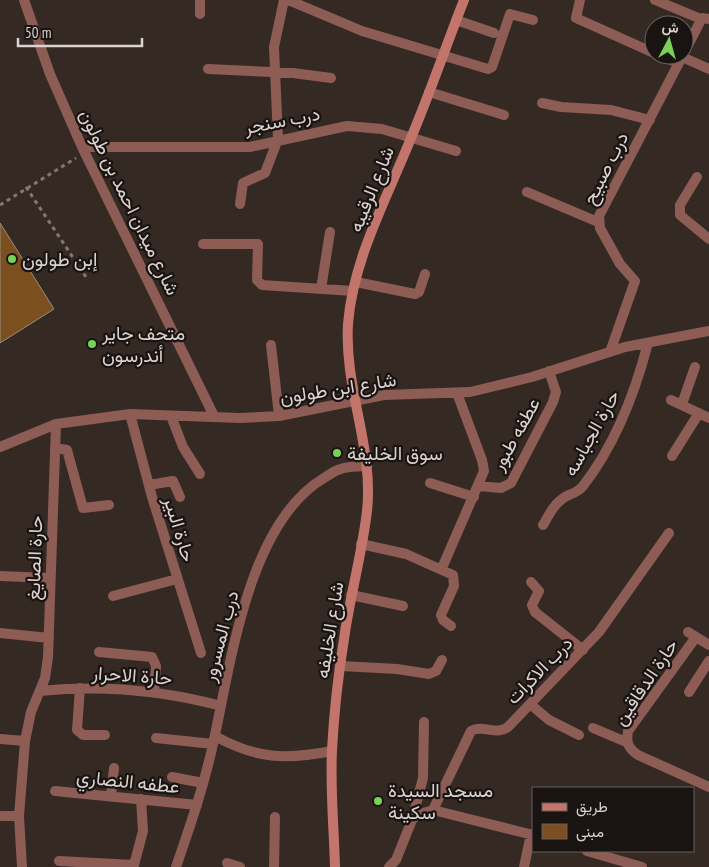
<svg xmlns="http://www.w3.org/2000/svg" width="709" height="867" font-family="'PT Sans Narrow',Vazirmatn,sans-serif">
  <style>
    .building { fill: #7c4f1f; stroke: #998d83 }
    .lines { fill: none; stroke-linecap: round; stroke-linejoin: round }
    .path { stroke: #827873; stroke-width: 3; stroke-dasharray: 4 4; stroke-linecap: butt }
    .street { stroke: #8d5c55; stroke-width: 10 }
    .secondary { stroke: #c3756b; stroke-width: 10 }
    .poi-dot { fill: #79d157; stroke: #191311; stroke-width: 2 }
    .labels { text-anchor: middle; stroke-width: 4.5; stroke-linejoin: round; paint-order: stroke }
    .street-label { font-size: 19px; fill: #dbd3cf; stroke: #191311 }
    .poi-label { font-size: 19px; fill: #dbd3cf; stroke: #191311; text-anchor: start }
  </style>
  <rect width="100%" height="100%" fill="#352923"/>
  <!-- building -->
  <path class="building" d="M0 223 54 309 0 343Z"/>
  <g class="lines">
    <!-- path -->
    <path class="path" d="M26 187 86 277
      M0 205 76 158"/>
    <!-- street -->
    <path class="street" d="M24 0 50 74 82 147 214 416
      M200 0V14
      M288 0 362 31 488 69 492 67 510 14 533 20
      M580 0 576 18 654 53
      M655 0 701 19
      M456 20 494 33
      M684 53 702 18 709 19
      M659 55 679 63
      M682 57 709 69
      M208 69 293 73 331 78
      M429 92 504 115
      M542 103 561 107 611 110 650 120
      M82 147H250L347 126 382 129 456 151
      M697 177 680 205V215L709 239
      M527 192 598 222
      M240 204 243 183 265 173 278 139 274 47 284 0
      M203 244H258L257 280 262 285 353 291
      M356 282 415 294 419 292 425 274
      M321 289 330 232
      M271 345 279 416
      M610 352 635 281 620 264 600 228 599 216 683 55
      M671 400 709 418
      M682 404 695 367
      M130 414 152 497 201 653
      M171 416 183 447 200 474
      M0 447 56 424 130 414 240 418 279 416 384 395 470 392 532 377 625 347 709 331
      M55 448 67 450 83 508 109 505
      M672 456 699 413
      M430 483 474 497
      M149 485 173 481 180 497
      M478 486 501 488 511 483 553 402 556 392 549 371
      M543 525C548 517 553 505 561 500 568 493 576 495 583 486 615 445 635 393 648 343
      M361 544 406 554 453 575 454 586 441 615 443 620 451 626
      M442 568 484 471 482 460 457 393
      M0 576 50 578
      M531 582 539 591 532 605 535 612 583 650
      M351 595 403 606
      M113 596 177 579
      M688 632 709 645
      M0 633 49 638
      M696 637 628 731C626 743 628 748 638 755L709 787
      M99 652 152 657 156 666 154 692
      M341 666 397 669 429 674 436 671 442 660
      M80 688 77 730 83 735H105
      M40 691C102 685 161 690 221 706
      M689 692 709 661
      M530 704 549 720 579 735
      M593 728 626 742
      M215 736C256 759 286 760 332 751
      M156 738 213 744
      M0 739 25 741
      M172 777 203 783
      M55 791 197 805
      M111 796 114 768
      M433 810 471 731C483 724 496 736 508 727L599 632 669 533
      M0 816H19
      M412 820 423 778 424 722
      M587 851 642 867
      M59 861 134 865 143 831 141 799
      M227 863 240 867
      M22 867 19 816 25 741 31 712 45 678 48 657 56 424
      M176 867C190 826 204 786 213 744 231 663 248 523 324 478 329 475 335 470 341 469 348 466 359 467 367 466
      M274 867 275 817
      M389 867 396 860 412 820 417 815 433 810 533 835
      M524 867 531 834"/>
    <!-- secondary -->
    <path class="secondary" d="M335 867C334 828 330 789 332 750 334 713 338 676 344 639 350 596 362 554 367 511 374 448 344 388 348 324 353 259 387 198 411 138 430 93 446 46 464 0"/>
  </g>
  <!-- markers -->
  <g class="poi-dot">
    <circle cx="12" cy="259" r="5"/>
    <circle cx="92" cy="344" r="5"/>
    <circle cx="337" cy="453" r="5"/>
    <circle cx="378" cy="801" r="5"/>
  </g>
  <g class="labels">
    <!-- street labels -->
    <g class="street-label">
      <text transform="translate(282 120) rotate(-11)" y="7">درب سنجر</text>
      <text transform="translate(605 168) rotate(-63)" y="7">درب صبيح</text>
      <text transform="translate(371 189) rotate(-68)" y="7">شارع الرقيبه</text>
      <text transform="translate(130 202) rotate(64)" y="7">شارع ميدان احمد بن طولون</text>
      <text transform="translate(338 388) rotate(-9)" y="7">شارع ابن طولون</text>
      <text transform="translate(591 433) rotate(-61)" y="7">حارة الجباسه</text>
      <text transform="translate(515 434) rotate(-61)" y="7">عطفه طبور</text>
      <text transform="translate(180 529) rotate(73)" y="7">حارة البير</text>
      <text transform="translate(34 558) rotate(-88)" y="7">حارة الصايغ</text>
      <text transform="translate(329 630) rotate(-81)" y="7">شارع الخليفه</text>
      <text transform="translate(220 636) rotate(-75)" y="7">درب المسرور</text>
      <text transform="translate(539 670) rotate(-46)" y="7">درب الاكرات</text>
      <text transform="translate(132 675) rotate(4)" y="7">حارة الاحرار</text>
      <text transform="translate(645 682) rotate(-56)" y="7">حارة الدقاقين</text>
      <text transform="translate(128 781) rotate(6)" y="7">عطفه النصاري</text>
    </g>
    <!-- poi labels -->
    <g class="poi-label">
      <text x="22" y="266">إبن طولون</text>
      <text x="102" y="340">متحف جاير<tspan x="102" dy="22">أندرسون</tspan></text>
      <text x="347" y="460">سوق الخليفة</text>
      <text x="388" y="797">مسجد السيدة<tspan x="388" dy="22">سكينة</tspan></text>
    </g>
  </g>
  <!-- legend -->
  <rect x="532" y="787" width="162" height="65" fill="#191311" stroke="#67605d"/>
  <rect x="542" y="803" width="25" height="8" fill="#c3756b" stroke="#67605d"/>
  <text x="576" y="812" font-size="15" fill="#dbd3cf">طريق</text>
  <rect x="542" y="824" width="25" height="15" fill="#7c4f1f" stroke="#67605d"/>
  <text x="576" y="837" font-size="15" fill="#dbd3cf">مبنى</text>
  <!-- north arrow -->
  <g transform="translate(669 40) rotate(6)"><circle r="24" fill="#191311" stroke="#67605d"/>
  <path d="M0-4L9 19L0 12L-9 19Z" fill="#79d157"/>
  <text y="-8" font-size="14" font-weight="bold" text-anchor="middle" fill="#dbd3cf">ش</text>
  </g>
  <!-- scale -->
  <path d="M18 38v8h124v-8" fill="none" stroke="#dbd3cf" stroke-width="2.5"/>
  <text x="25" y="38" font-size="15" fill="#dbd3cf" stroke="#191311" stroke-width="4" paint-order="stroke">50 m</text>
</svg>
